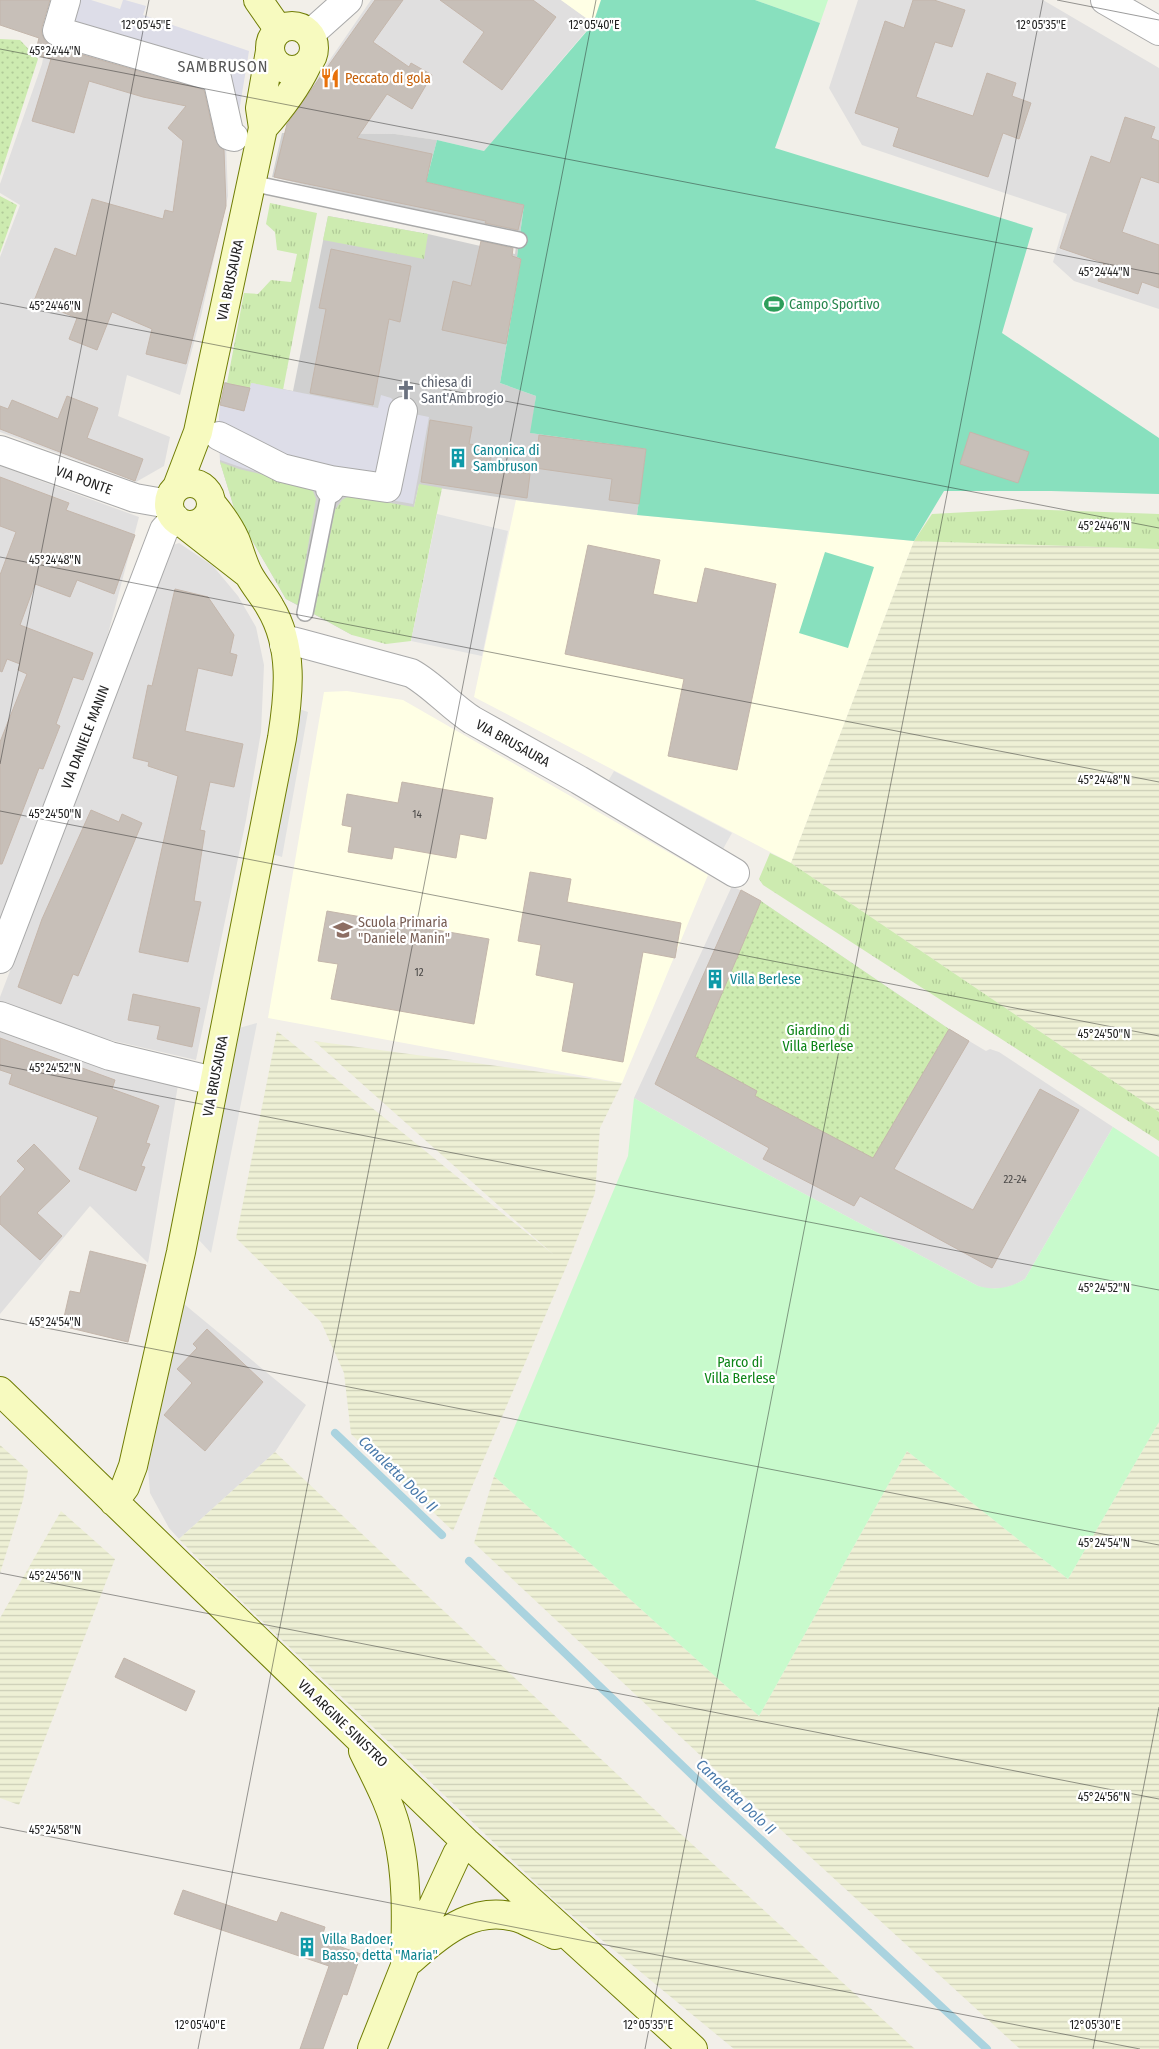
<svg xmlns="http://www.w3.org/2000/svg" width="1159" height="2049" font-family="'Fira Sans Condensed',sans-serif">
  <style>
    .residential { fill: #e0dfdf }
    .education { fill: #ffffe5 }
    .religious { fill: #d0d0d0 }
    .farmland { fill: url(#farmland-rules) }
    .grass { fill: url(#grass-tufts) }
    .park { fill: #c8facc }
    .garden { fill: url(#garden-dots) }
    .pitch { fill: #88e0be }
    .parking { fill: #e2e2e2 }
    .plaza { fill: #dddde8 }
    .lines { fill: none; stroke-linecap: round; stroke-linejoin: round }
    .stream { stroke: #aad3df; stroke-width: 8 }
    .building { fill: #c7bfb8; stroke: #c4b6ab }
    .lane-casing { stroke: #a9a9a9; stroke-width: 18 }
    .street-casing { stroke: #a9a9a9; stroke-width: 30 }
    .secondary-casing { stroke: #707d05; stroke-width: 30 }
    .lane { stroke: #fff; stroke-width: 15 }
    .street { stroke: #fff; stroke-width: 28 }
    .secondary { stroke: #f7fabf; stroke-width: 28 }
    .ticks { fill: none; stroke: #222; stroke-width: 1; stroke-opacity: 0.45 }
    .labels { text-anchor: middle; stroke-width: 4.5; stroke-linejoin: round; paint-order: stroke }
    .number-label { font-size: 11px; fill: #4b4948 }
    .food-label { font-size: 14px; fill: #c56008; stroke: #fff; text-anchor: start }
    .street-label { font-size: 14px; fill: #222; stroke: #fff }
    .leisure-label { font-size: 14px; fill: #27864d; stroke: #fff; text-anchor: start }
    .worship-label { font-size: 14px; fill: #5b616d; stroke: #fff; text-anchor: start }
    .culture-label { font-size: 14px; fill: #0d838f; stroke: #fff; text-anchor: start }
    .education-label { font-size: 14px; fill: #785e54; stroke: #fff; text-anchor: start }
    .park-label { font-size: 14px; fill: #0c8416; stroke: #fff }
    .water-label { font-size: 15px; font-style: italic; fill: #4a7aab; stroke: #fff }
    .quarter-label { font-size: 16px; letter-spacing: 1px; fill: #555; stroke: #fff }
    .ticks-label { font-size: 12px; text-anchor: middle; fill: #222; stroke: #fff; stroke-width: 4.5; stroke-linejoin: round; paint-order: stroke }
  </style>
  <defs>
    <pattern id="farmland-rules" width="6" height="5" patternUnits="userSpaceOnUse" patternTransform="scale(1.25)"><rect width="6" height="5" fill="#eef0d5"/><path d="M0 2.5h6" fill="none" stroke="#ccceb7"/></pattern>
    <pattern id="grass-tufts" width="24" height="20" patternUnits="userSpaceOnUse" patternTransform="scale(1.25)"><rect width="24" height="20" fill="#cdebb0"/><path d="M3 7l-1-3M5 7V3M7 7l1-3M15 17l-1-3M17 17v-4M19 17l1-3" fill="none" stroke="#b0c997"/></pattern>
    <pattern id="garden-dots" width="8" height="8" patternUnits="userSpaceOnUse" patternTransform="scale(1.25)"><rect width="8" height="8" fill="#cdebb0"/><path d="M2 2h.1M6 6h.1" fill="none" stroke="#b0c997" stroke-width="1.8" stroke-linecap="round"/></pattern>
  </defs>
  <rect width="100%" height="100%" fill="#f2efe9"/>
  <!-- residential -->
  <path class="residential" d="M371 0H561L593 23 484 151 437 140 395 134 291 133 296 109Z
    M858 0H1043L1159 68V309L1074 281 1053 262 1067 214 862 145 829 88Z
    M48 32 200 80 220 123 226 143 228 196 201 316 180 395 127 375 118 416 170 437 164 466 136 482 0 432V257L20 205 0 193V184L42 64Z
    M0 466 139 517 100 664 0 925Z
    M179 543 213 566 238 596 256 627 264 665 261 732 246 820 196 1060 97 1037 0 1001V997L173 545Z
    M732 886 761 901 949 1029 986 1051 990 1049 999 1052 1113 1127 1025 1279 1014 1285 1004 1288 987 1289 978 1286 765 1173 634 1098Z
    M0 1029 178 1085 148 1263 90 1206 0 1314Z
    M184 1304 306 1405 275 1452 179 1539 169 1528 150 1493 148 1468Z"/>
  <!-- education -->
  <path class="education" d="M561 0H601L593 23Z
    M516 500 637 515 914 541 791 863 474 697Z
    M347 691 403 700 708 875 622 1083 268 1018 324 692Z"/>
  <!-- religious -->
  <path class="religious" d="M282 133 395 134 437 140 426 182 524 205 517 257 521 259 500 383 536 396 531 433 646 449 637 515 516 500 419 485 414 507 352 635 286 599 235 511 220 462 219 419 224 382 251 383 293 391 328 216 428 234 515 254 518 231 359 198 272 177Z"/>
  <!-- farmland -->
  <path class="farmland" d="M914 541 1159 549V1112L791 863Z
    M277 1031 554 1255 314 1041 622 1083 600 1128 595 1193 567 1265 453 1531 351 1434 344 1373 321 1322 236 1238Z
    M1159 1422V2049H1020L733 1786 474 1543 494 1476 759 1716 907 1451 1068 1579Z
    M0 1445 28 1470 23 1500 0 1573Z
    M275 1452 670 1824 915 2049H734L557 1903 211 1572 179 1539Z
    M61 1511 115 1559 19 1805 0 1798V1618Z"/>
  <!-- grass -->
  <path class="grass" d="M270 203 317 213 283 390 252 383 250 388 227 383 244 293 258 294 271 280 291 282 297 254 277 250 275 232 266 224Z
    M328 216 428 234 424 259 323 240Z
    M220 462 239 469 302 484 313 491 316 499 298 605 286 599 235 511Z
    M419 484 442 488 411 641 386 644 352 635 314 614 335 510 342 500 349 496 414 507Z
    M1022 509 1159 514V549L914 541 932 514Z
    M770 853 791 863 1159 1112V1141L763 885 759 879Z"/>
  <!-- park -->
  <path class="park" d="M755 0H828L820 23Z
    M634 1098 765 1173 978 1286C995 1291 1010 1288 1025 1279L1113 1127 1159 1157V1422L1068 1579 907 1451 759 1716 494 1476 628 1156Z"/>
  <!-- garden -->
  <path class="garden" d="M0 39 20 40 38 59 0 176Z
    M0 196 17 205 0 253Z
    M761 901 949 1029 891 1127 896 1134 879 1162 749 1107 757 1091 695 1057Z"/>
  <!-- pitch -->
  <path class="pitch" d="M601 0H755L820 23 775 148 1033 228 1002 333 1159 438V494L1051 491H944L914 541 637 515 646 449 530 433 536 396 500 383 521 259 517 257 524 205 426 182 437 140 484 151 593 24Z
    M825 552 874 567 848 648 799 633Z"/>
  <!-- parking -->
  <path class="parking" d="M437 514 508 531 482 656 411 641Z
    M299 709 308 712 282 857 272 854Z
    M614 771 732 833 723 849 640 807 607 783Z
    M257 1023 211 1253 198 1239 239 1028Z"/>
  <!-- plaza -->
  <path class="plaza" d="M58 0H91L120 9 123 0H125L146 6 143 15 249 51 234 142 228 141 201 80 49 32Z
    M251 383 378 408 381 395 391 398 398 405 399 411 429 417 413 504 330 489 243 468 220 460 219 419 220 405 244 411Z"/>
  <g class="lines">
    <!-- stream -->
    <path class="stream" d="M335 1433 442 1535
      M469 1561 714 1796 987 2049"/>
  </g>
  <!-- building -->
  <path class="building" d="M0 0H50L42 27V34L45 41 52 46 204 90 215 139 219 146 224 150 226 206 186 364 146 354 152 329 112 312 97 350 69 339 77 318 34 301 55 248 76 256 92 199 163 219 165 210 173 212 183 141 168 128 186 106 143 97 89 81 74 133 32 121 51 59 35 54 39 38 0 25Z
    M375 0H403L373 42 409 67 411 63 432 75 412 109 387 94 357 138 432 154 426 182 524 205 518 230 485 223 486 221 274 177 287 124Z
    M440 0H533L556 17 502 90 463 62 484 32Z
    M913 0H934L965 10 952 47 935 42 916 97 973 116 987 73 1016 83 1012 96 1031 103 1019 139 1003 133 988 177 893 146 899 128 855 113 885 21 904 28Z
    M1125 117 1155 127 1151 138 1159 141V183L1141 177 1122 232 1159 245V288L1142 282 1138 294 1098 281 1104 263 1060 248 1091 156 1110 163Z
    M481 241 513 248 512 256 521 259 506 344 442 330 453 281 471 286Z
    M331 249 411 266 400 322 389 319 373 405 310 393 326 309 319 308Z
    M225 383 250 388 244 411 220 405Z
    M67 396 98 408 87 438 143 459 135 481 0 429V406L8 409 12 400 58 419Z
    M430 420 472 427 469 444 492 447 490 468 530 474 527 498 421 482Z
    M970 432 1029 452 1018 483 960 464Z
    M539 435 646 449 639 504 609 500 612 479 535 468Z
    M0 477 69 503 66 510 135 535 114 594 77 580 70 597 35 584 20 625 93 653 83 680 73 677 56 724 60 726 43 769 39 768 2 864H0V742L27 674 18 670 20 664 7 659 2 672 0 671V575L16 532 0 526Z
    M588 545 660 560 653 594 697 603 705 568 776 584 737 770 668 756 684 679 565 654Z
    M175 589 208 597 234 635 230 653 237 655 232 676 198 668 185 731 243 744 234 787 210 782 200 830 205 831 194 901 201 902 188 962 139 952 178 776 148 766 149 762 133 758 148 685 152 686Z
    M402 782 493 798 486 839 460 834 456 858 394 847 392 859 348 852 352 827 342 825 347 794 398 803Z
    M91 810 119 822 122 814 142 823 78 976 73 974 61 1004 18 987 42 919Z
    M530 872 571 879 567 902 681 923 675 958 643 952 623 1062 562 1051 574 983 536 975 541 945 518 941Z
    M741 890 761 901 695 1057 757 1091 755 1096 873 1158 949 1029 969 1041 894 1169 973 1210 1040 1089 1079 1110 992 1268 860 1196 854 1206 763 1159 769 1148 655 1084Z
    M327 911 489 939 474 1024 331 999 338 964 318 961Z
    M133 994 200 1008 192 1047 157 1039 160 1026 128 1020Z
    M0 1038 115 1080 112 1089 159 1106 146 1143 150 1144 141 1166 145 1167 136 1191 79 1169 98 1117 9 1084 12 1074 0 1070Z
    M34 1144 70 1181 37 1213 62 1236 40 1260 0 1224V1197L25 1169 17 1161Z
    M90 1251 146 1265 128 1342 62 1326 70 1291 80 1293Z
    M207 1329 263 1382 205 1451 164 1415 192 1383 177 1369 197 1348 193 1344Z
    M124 1658 195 1691 186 1711 115 1677Z
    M183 1890 277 1922 281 1912 325 1927 321 1940 361 1954 347 1995 343 1994 323 2049H300L329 1966 174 1914Z"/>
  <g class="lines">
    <defs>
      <path id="lane" d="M251 183 519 240
        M305 613 330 489"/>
      <path id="street" d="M66 0 57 31 217 78 230 136 234 137
        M1105 0 1159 31
        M310 34 348 0
        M219 436 282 468 331 480 330 489
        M0 450 135 498 169 504
        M331 480 387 488 403 411
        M284 645 292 641 300 643 411 673C433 685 450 706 472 720L579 780 735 873
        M0 959 164 530 175 518
        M0 1016 110 1056 214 1081"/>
      <path id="secondary" d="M258 0 279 30
        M270 48a22 22 0 1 1 44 0a22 22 0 1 1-44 0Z
        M263 128C280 109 296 88 307 65
        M169 504a21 21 0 1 1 42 0a21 21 0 1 1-42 0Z
        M177 487 198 432 263 128 260 108 270 51
        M184 524 248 574
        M0 1391 466 1842 693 2049
        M114 1502 125 1487 133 1466 181 1252 282 738C289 694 294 647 270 607 264 596 255 586 249 575 243 564 240 551 235 539 229 526 221 515 212 504
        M363 1751C376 1778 392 1806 398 1836 408 1879 406 1923 405 1966
        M411 1960C443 1931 478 1902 524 1920 534 1925 545 1930 555 1935
        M372 2049 405 1966 457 1854 466 1842"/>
    </defs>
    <!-- lane casing -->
    <use href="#lane" class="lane-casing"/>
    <!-- street casing -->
    <use href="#street" class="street-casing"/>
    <!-- secondary casing -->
    <use href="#secondary" class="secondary-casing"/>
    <!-- lane -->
    <use href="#lane" class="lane"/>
    <!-- street -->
    <use href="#street" class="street"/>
    <!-- secondary -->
    <use href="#secondary" class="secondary"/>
  </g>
  <!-- ticks -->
  <path class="ticks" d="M1057 0 1159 20M0 49 1159 274M0 303 1159 528M0 557 1159 782M0 764 149 0M0 811 1159 1036M0 1065 1159 1290M0 1319 1159 1545M0 1573 1159 1799M0 1827 1140 2049M198 2049 596 0M645 2049 1043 0M1093 2049 1159 1707"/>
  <!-- icons -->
  <defs>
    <symbol id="restaurant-bare" viewBox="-9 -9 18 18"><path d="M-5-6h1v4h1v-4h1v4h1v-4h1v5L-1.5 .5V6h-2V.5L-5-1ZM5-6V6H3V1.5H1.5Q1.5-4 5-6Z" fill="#e8710a" stroke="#fff" stroke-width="2.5" paint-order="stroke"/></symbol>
    <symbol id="stadium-bare" viewBox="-9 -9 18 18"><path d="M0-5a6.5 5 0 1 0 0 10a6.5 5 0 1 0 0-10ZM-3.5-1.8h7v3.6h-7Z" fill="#2e9e5b" stroke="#fff" stroke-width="2.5" paint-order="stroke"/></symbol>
    <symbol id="church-bare" viewBox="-9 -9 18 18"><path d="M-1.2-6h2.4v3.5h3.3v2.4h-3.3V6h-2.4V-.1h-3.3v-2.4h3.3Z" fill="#6b7280" stroke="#fff" stroke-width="2.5" paint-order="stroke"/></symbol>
    <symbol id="building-bare" viewBox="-9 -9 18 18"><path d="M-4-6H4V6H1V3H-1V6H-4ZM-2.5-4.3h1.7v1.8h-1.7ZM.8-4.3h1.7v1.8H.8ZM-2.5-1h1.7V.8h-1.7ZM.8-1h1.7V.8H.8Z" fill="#0f9aa8" stroke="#fff" stroke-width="2.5" paint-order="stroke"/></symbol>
    <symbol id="school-bare" viewBox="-9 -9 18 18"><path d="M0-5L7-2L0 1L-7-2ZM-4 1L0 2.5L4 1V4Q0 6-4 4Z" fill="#8d6e63" stroke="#fff" stroke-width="2.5" paint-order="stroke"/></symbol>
  </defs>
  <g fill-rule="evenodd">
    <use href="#restaurant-bare" x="316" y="64" width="28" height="28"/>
    <use href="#stadium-bare" x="760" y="290" width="28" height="28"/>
    <use href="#church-bare" x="392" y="376" width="28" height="28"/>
    <use href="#building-bare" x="444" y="444" width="28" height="28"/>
    <use href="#school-bare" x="329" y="916" width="28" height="28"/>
    <use href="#building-bare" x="701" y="965" width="28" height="28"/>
    <use href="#building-bare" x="293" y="1933" width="28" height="28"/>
  </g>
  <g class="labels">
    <!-- number labels -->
    <g class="number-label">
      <text x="417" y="818">14</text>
      <text x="419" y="976">12</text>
      <text x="1015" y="1183">22-24</text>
    </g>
    <!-- food labels -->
    <g class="food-label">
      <text x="345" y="83">Peccato di gola</text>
    </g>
    <!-- street labels -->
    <g class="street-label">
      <text transform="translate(230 280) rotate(-78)" y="5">VIA BRUSAURA</text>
      <text transform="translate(84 480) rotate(20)" y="5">VIA PONTE</text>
      <text transform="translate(85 737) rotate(-69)" y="5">VIA DANIELE MANIN</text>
      <text transform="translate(513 743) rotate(29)" y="5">VIA BRUSAURA</text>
      <text transform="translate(215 1076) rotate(-79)" y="5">VIA BRUSAURA</text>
      <text transform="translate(343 1723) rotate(44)" y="5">VIA ARGINE SINISTRO</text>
    </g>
    <!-- leisure labels -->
    <g class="leisure-label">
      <text x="789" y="309">Campo Sportivo</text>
    </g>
    <!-- worship labels -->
    <g class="worship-label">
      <text x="421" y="387">chiesa di<tspan x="421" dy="16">Sant'Ambrogio</tspan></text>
    </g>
    <!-- culture labels -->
    <g class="culture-label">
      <text x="473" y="455">Canonica di<tspan x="473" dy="16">Sambruson</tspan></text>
      <text x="730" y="984">Villa Berlese</text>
      <text x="322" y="1944">Villa Badoer,<tspan x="322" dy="16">Basso, detta "Maria"</tspan></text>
    </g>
    <!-- education labels -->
    <g class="education-label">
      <text x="358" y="927">Scuola Primaria<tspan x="358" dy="16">"Daniele Manin"</tspan></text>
    </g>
    <!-- park labels -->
    <g class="park-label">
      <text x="818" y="1035">Giardino di<tspan x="818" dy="16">Villa Berlese</tspan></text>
      <text x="740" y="1367">Parco di<tspan x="740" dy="16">Villa Berlese</tspan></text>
    </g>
    <!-- water labels -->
    <g class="water-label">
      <text transform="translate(398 1474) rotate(44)" y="5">Canaletta Dolo II</text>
      <text transform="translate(736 1797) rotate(43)" y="5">Canaletta Dolo II</text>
    </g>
    <!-- quarter labels -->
    <g class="quarter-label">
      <text x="223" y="72">SAMBRUSON</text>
    </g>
  </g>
  <g class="ticks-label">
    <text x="594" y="29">12°05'40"E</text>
    <text x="1041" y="29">12°05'35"E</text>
    <text x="146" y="29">12°05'45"E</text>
    <text x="55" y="55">45°24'44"N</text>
    <text x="1104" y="276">45°24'44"N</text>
    <text x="55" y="310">45°24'46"N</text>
    <text x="1104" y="530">45°24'46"N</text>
    <text x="55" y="564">45°24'48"N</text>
    <text x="1104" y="784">45°24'48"N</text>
    <text x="55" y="818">45°24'50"N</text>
    <text x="1104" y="1038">45°24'50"N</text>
    <text x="55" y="1072">45°24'52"N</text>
    <text x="1104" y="1292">45°24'52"N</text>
    <text x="55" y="1326">45°24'54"N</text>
    <text x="1104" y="1547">45°24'54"N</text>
    <text x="55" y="1580">45°24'56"N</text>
    <text x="1104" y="1801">45°24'56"N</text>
    <text x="55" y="1834">45°24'58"N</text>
    <text x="200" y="2029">12°05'40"E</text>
    <text x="648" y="2029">12°05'35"E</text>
    <text x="1095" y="2029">12°05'30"E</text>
  </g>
</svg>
